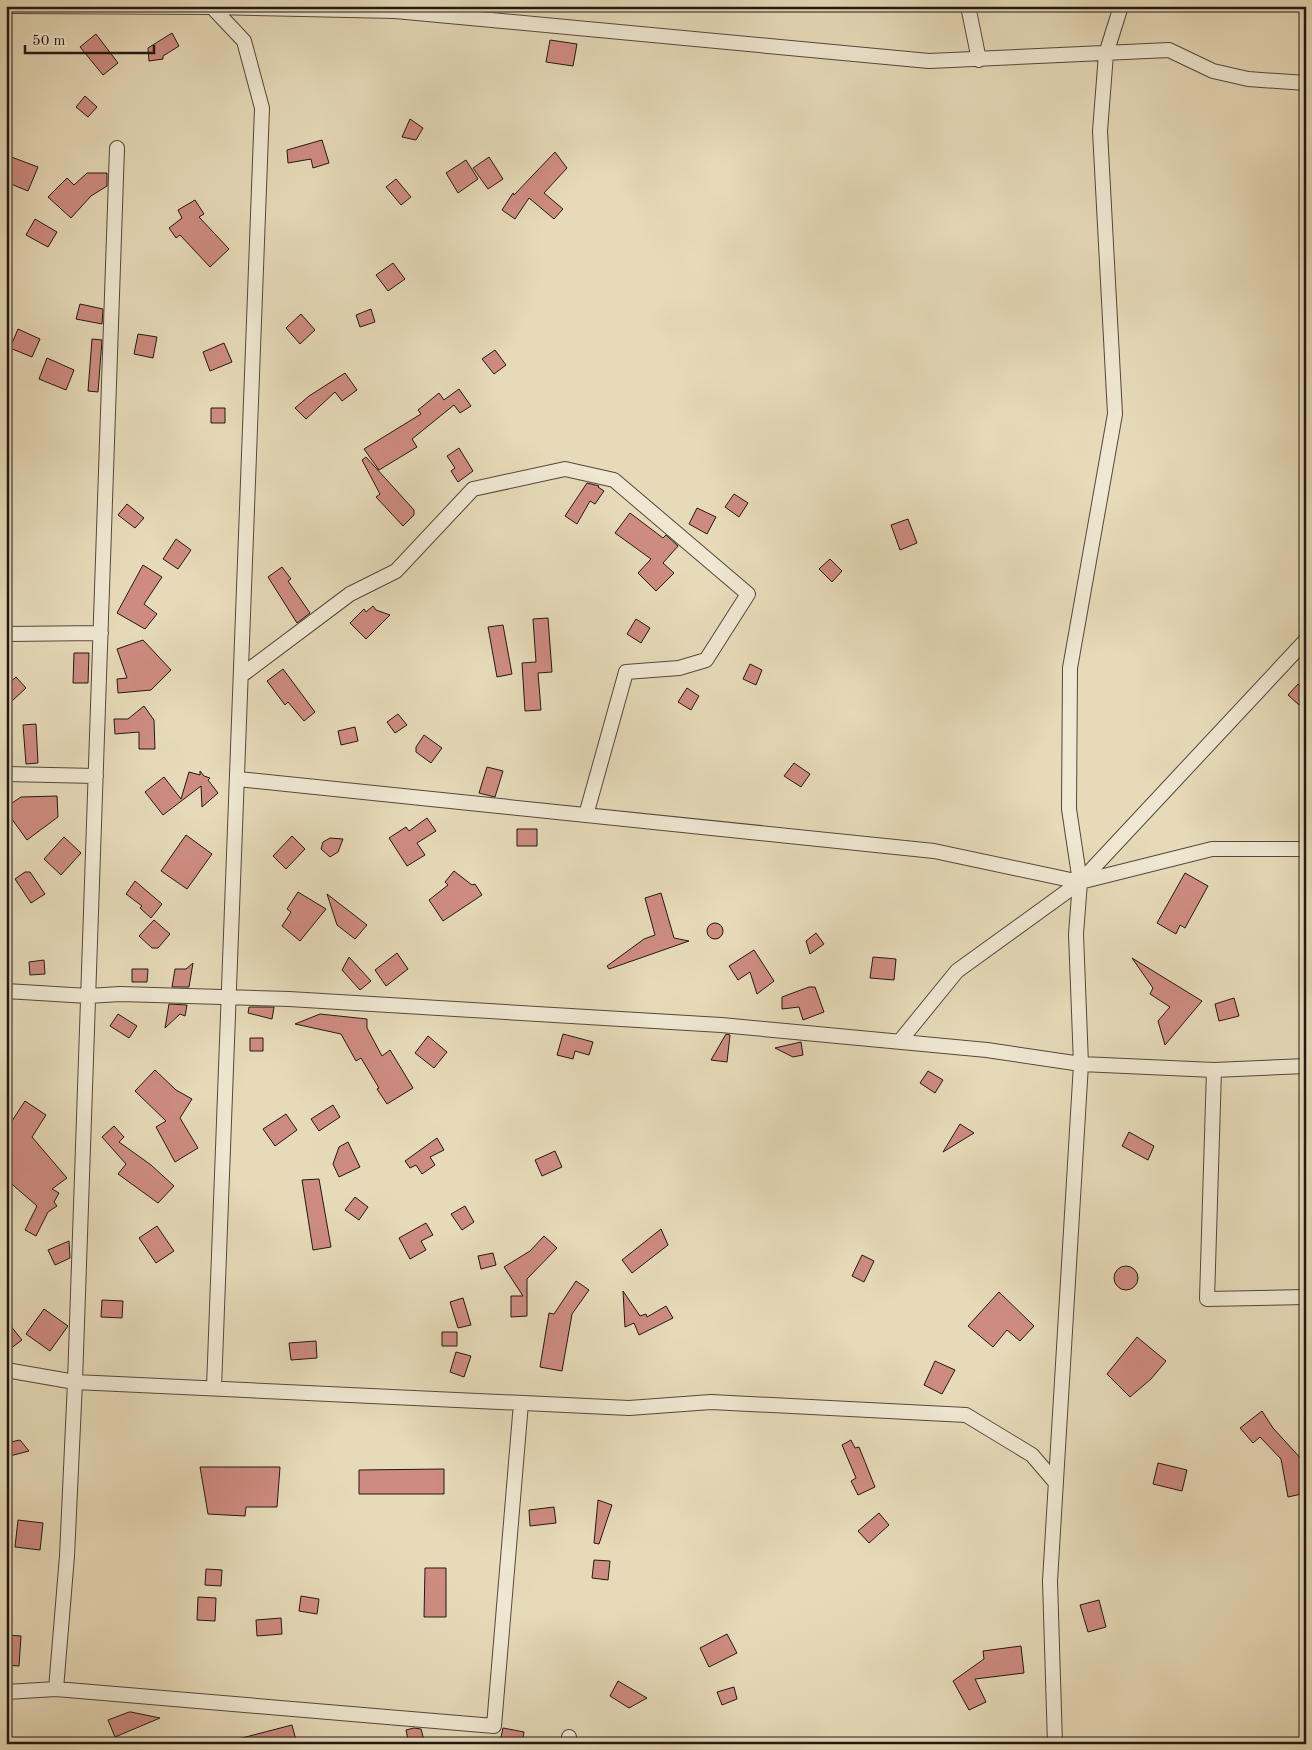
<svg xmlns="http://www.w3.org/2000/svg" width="1312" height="1750" font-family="'Old Standard TT',serif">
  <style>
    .building { fill: #ce8c81; stroke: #231813 }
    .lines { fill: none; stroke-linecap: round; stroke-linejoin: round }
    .street-casing { stroke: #54483c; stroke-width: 16 }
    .street { stroke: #efe7d1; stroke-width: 14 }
  </style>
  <rect width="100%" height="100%" fill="#e6dab8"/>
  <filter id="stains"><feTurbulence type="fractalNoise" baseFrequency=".004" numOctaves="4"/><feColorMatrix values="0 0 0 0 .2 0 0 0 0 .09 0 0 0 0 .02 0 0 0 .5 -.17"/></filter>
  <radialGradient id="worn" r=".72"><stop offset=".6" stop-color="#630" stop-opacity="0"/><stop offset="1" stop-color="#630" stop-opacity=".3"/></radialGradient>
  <!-- building -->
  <path class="building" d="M172 33 179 46 163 56V59L149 61 148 48Z
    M96 34 118 63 103 75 80 47Z
    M550 40 577 44 573 66 546 62Z
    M85 96 97 107 88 117 76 107Z
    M410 119 423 128 416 140 402 137Z
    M322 140 329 163 313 168 311 159 288 163 287 150Z
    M555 152 567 168 544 193 563 209 554 219 529 198 515 219 502 210 513 193 514 195Z
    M6 155 38 167 28 191 6 182Z
    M489 157 503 179 488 189 473 168Z
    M466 160 478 179 458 193 446 173Z
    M87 173H107V186L91 196 71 218 48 197 67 178 74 185Z
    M396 179 411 197 401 205 386 187Z
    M195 200 204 214 199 217 229 249 210 267 180 235 176 238 169 228 182 218 178 210Z
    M35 219 57 232 48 247 26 235Z
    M393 263 405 279 388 291 376 275Z
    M80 304 103 309 102 324 76 319Z
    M371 309 375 322 360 327 356 315Z
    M301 314 315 330 300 344 286 328Z
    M18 329 40 339 32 357 10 348Z
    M138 334 157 337 153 358 134 354Z
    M92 339 102 340 98 392 88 391Z
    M224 343 232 362 210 371 203 352Z
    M495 350 506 365 494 374 482 359Z
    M47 358 74 370 66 390 39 379Z
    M345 373 357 390 342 401 335 392 306 419 295 408 309 396Z
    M459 389 471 406 460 413 454 405 412 439 417 447 379 470 364 449 421 414 418 410 439 393 444 400Z
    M211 408H225V423H211Z
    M459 448 473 471 458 482 451 471 455 468 447 456Z
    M366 457 414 510V515L403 526 376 497 380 494 362 460Z
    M587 483 599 486 598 487 604 491 595 504 590 501 577 524 565 516Z
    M734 494 748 503 739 517 725 507Z
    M127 504 144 518 135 528 118 515Z
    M697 508 716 517 707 534 689 524Z
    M630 513 663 538 666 535 678 546 663 563 674 573 656 591 638 573 651 559 615 533Z
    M908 519 917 543 900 550 891 525Z
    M176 539 191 550 178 569 163 559Z
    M830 559 842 571 832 582 819 569Z
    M143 565 162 577 144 604 157 614 145 629 117 613Z
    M282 567 291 579 288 581 310 613 297 623 268 577Z
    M373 606 376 610 390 615 366 639 350 623 364 609 366 612Z
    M548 618 552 672 538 673 541 710 525 711 522 663 536 662 533 619Z
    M636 619 650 628 641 643 627 634Z
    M503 625 512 674 497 677 488 627Z
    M143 640 171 670 151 690 118 693 117 679 127 678 117 649Z
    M74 653H89L88 683H73Z
    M750 664 762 670 756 685 743 679Z
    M283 669 315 712 304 721 288 702 285 705 267 681Z
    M16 677 26 688 12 701 6 694V686Z
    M1298 684 1306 691V697L1299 705 1288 695Z
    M687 688 699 696 691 710 678 702Z
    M144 706 154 720 155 749H139V732L115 734 114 719H128Z
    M398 714 407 725 395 733 387 722Z
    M36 724 38 763 26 764 23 725Z
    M355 727 358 741 341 745 338 731Z
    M424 735 442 748 431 763 416 752V747Z
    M794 763 810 774 801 787 784 776Z
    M487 767 503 771 495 797 479 793Z
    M200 771 204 776 210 778 208 780 218 793 202 807 201 786 163 815 145 792 164 777 181 799 189 772 200 775Z
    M57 796 58 817 27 840 6 811V807L21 797Z
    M427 818 436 831 417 843 425 855 407 866 389 838 406 827 409 831Z
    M517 829H537V846H517Z
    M186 835 212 854 187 889 161 871Z
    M292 836 305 849 286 869 273 856Z
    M64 837 81 853 61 875 44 859Z
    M330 838 343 839 338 852 330 857 321 849 323 842Z
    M454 871 472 885 475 884 482 895 443 921 429 900 448 885 445 882Z
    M25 872H30L45 894 31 903 15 879Z
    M1185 873 1208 886 1185 928 1180 925 1176 934 1157 923Z
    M135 881 162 904 151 918 140 908 142 906 126 894Z
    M298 892 326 909 300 941 282 926 291 912 287 909Z
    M661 893 674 938 689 941 609 969 607 966 644 939 655 935 645 898Z
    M327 894 367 925 355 939 337 925Z
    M154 920 170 934 158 948H152L139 936Z
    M707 931a8 8 0 1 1 16 0a8 8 0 1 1-16 0Z
    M816 933 824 944 810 954 806 941Z
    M754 950 774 981 757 994 750 972 738 980 729 966Z
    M397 953 408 969 386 986 375 970Z
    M349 957 371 981 360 990 342 970Z
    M873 957 896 959 894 980 870 978Z
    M1132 958 1202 1001 1165 1045 1158 1021 1170 1007 1150 994 1153 988Z
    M44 960 45 974 30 975 29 962Z
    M193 963 189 987H172L175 969H186Z
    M132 969H148L147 982H132Z
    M809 987H815L824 1012 803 1020 799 1007 782 1009V997Z
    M1234 998 1239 1016 1219 1021 1215 1004Z
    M169 1004 187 1005 185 1016 180 1014 165 1028Z
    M249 1007H274L272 1019 248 1013Z
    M118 1014 137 1026 129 1038 110 1026Z
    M320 1014 367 1019V1028L382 1056 390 1050 413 1088 387 1104 377 1089 379 1088 361 1058 356 1061 341 1034 295 1024Z
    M563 1034 593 1042 589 1055 575 1051 573 1059 557 1055Z
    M726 1034 730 1035 727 1062 711 1060Z
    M428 1036 447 1052 434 1068 415 1053Z
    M250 1038H263V1051H250Z
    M801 1042 803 1055 793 1057 775 1048Z
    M155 1070 176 1090 192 1099 180 1118 198 1148 175 1162 156 1127 166 1121 135 1091Z
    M928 1071 943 1080 935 1093 920 1083Z
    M25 1101 46 1115 32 1137 67 1178 52 1189 59 1193 54 1202 57 1206 48 1212 36 1236 25 1230 37 1206 6 1179V1130Z
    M333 1105 340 1117 319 1131 311 1119Z
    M286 1114 297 1130 275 1146 263 1129Z
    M960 1124 974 1133 943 1152Z
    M114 1126 124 1137 119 1142 151 1165 174 1186 158 1203 118 1174 126 1164 102 1137Z
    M1129 1132 1154 1146 1148 1160 1122 1146Z
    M437 1138 444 1150 430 1157 435 1165 422 1174 416 1165 410 1168 405 1161Z
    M348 1142 360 1167 339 1177 333 1164 339 1147Z
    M555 1151 562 1167 542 1176 535 1160Z
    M319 1179 331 1247 313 1250 302 1180Z
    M355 1197 368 1207 359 1220 345 1210Z
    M465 1206 474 1222 462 1230 451 1214Z
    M426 1223 433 1235 421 1241 426 1250 410 1259 399 1238Z
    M157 1226 174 1251 156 1263 139 1238Z
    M661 1229 668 1245 632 1273 622 1260Z
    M544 1236 557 1248 527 1279V1316L511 1317V1296H523L504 1267 530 1251Z
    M69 1241 70 1258 55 1265 48 1250Z
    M493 1253 496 1265 481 1269 478 1256Z
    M862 1255 874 1261 864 1282 852 1276Z
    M1114 1278a12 12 0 1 1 24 0a12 12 0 1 1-24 0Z
    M576 1281 589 1290 572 1314 562 1371 540 1367 549 1313 554 1314Z
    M623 1291 640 1316 646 1314 647 1317 666 1306 673 1318 639 1335 634 1323 625 1327Z
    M999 1292 1034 1326 1020 1341 1007 1330 993 1347 968 1326Z
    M463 1298 471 1325 458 1328 450 1302Z
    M102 1300 123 1301 122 1318 101 1317Z
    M44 1309 68 1326 50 1351 26 1334Z
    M6 1320 22 1340 6 1352Z
    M442 1332H457V1346H442Z
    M1137 1337 1166 1361 1151 1379 1130 1397 1107 1374Z
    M316 1341 317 1358 291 1360 289 1343Z
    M456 1352 471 1356 464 1377 450 1372Z
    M935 1361 955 1370 942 1394 924 1385Z
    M1262 1411 1273 1428 1305 1463 1306 1493 1288 1497 1281 1459 1260 1437 1253 1443 1240 1428Z
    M20 1440 29 1451 6 1457V1443Z
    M851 1440 855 1448 859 1447 875 1487 858 1495 851 1481 856 1478 842 1445Z
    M1158 1463 1187 1470 1182 1491 1153 1484Z
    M200 1467H280L277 1507H246L245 1516 208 1514Z
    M444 1469V1494H359V1470Z
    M598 1500 612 1505 599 1544 594 1543Z
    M554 1507 556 1523 530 1526 529 1510Z
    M879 1513 889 1525 869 1543 858 1531Z
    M18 1520 43 1523 40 1550 15 1547Z
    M594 1560 610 1561 608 1580 592 1578Z
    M425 1568H446V1617H424Z
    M206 1569 222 1570 221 1586 205 1585Z
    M301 1596 319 1599 317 1614 299 1611Z
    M198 1597 216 1598 215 1621 197 1620Z
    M1099 1600 1106 1627 1088 1632 1080 1605Z
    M281 1618 282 1634 257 1636 256 1620Z
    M727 1634 737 1653 709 1667 700 1648Z
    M6 1635 21 1636 19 1666 6 1665Z
    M1021 1646 1024 1673 975 1679 986 1702 969 1710 953 1681 984 1659 983 1651Z
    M618 1681 647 1698 629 1708 610 1696Z
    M734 1687 737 1699 722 1705 717 1692Z
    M129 1712H131L160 1718 115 1737 108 1720Z
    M292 1725 297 1744H238V1739Z
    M414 1728 421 1729 425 1744H409L406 1730Z
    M503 1728 524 1732 522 1744 500 1742Z"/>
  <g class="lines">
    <defs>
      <path id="street" d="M8 6 212 7 244 41 262 108 214 1388
        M968 6 979 60
        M212 7 395 11 929 61 1169 50 1213 71 1248 79 1306 83
        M6 634 101 633
        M242 675 350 594 396 571 473 489 565 469 614 480 748 594 706 660 679 668 626 672 586 815
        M6 774 96 776
        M238 779 934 851 1080 882 1212 849H1306
        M6 991 88 996 120 994 289 999 721 1025 987 1050 1081 1064 1214 1070 1306 1066
        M900 1041 957 971 1080 882 1306 640
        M1214 1070 1207 1299 1306 1297
        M6 1370 75 1382 629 1408 711 1402 966 1415 1032 1455 1056 1483
        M56 1689 67 1556 75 1382 117 148
        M6 1692 56 1689 494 1726 521 1403
        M569 1744V1737
        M1055 1744 1050 1581 1081 1064 1076 934 1080 882 1069 809 1070 668 1115 414 1100 131 1106 54 1121 6"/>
    </defs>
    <!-- street casing -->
    <use href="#street" class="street-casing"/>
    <!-- street -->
    <use href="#street" class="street"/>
  </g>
  <!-- margin -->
  <rect width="1312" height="1750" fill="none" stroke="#e6dab8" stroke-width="25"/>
  <rect x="8" y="8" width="1297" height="1735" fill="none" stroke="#231813" stroke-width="2.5"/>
  <rect x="12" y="12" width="1287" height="1725" fill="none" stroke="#231813"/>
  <!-- scale -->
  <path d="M25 45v8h129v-8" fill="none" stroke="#231813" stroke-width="2.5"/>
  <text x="32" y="45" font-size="15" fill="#231813" stroke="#efe7d1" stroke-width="4" paint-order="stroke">50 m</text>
  <rect width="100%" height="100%" filter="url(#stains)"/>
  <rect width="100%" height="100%" fill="url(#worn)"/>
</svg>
